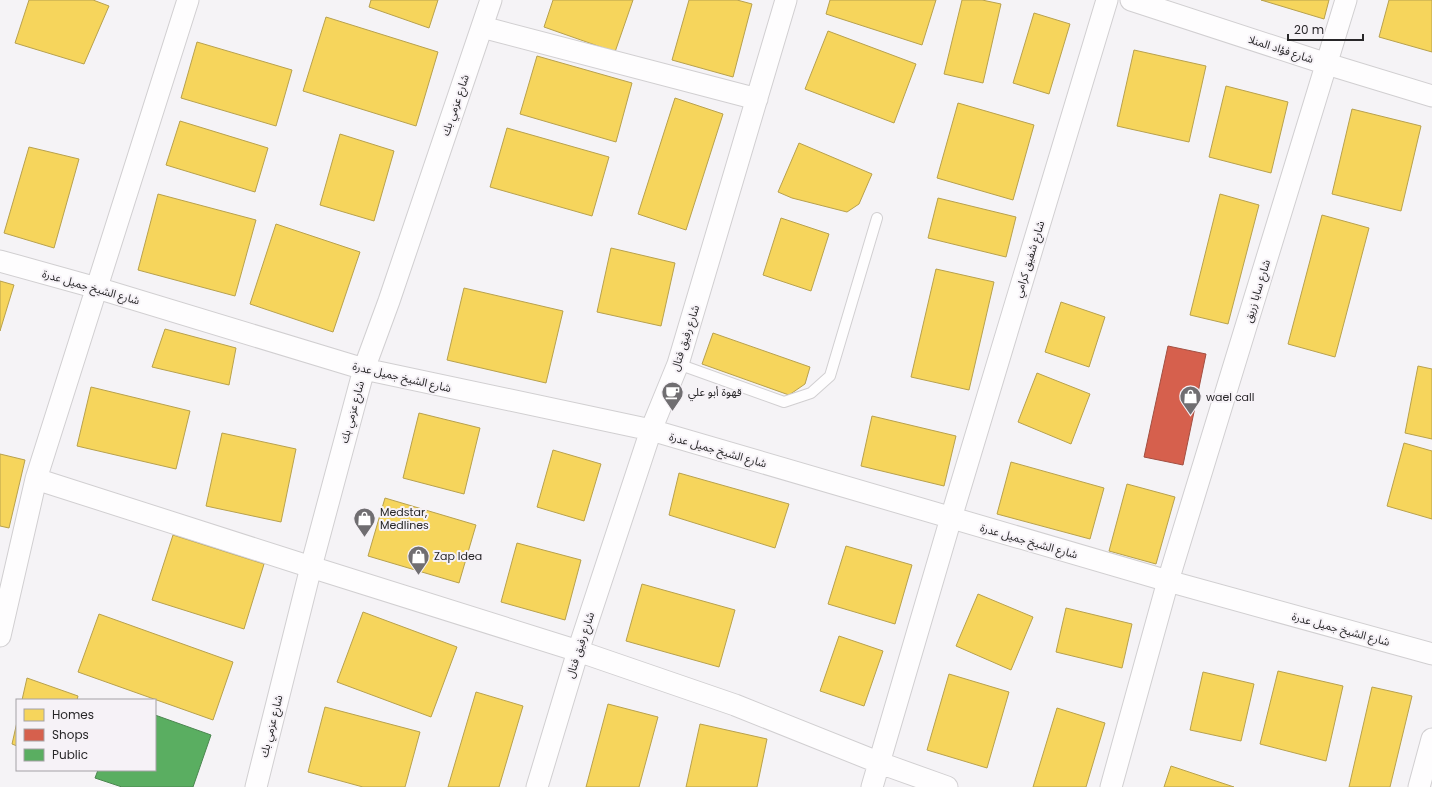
<svg xmlns="http://www.w3.org/2000/svg" width="1432" height="787" font-family="Poppins,'Noto Sans Arabic',sans-serif">
  <style>
    .homes { fill: #f6d55c; stroke: #b8a14d }
    .shops { fill: #d6604d; stroke: #a24f42 }
    .public { fill: #5aae61; stroke: #4b8650 }
    .lines { fill: none; stroke-linecap: round; stroke-linejoin: round }
    .lane-casing { stroke: #d1cfd1; stroke-width: 12 }
    .street-casing { stroke: #d1cfd1; stroke-width: 23 }
    .lane { stroke: #fefdfe; stroke-width: 10 }
    .street { stroke: #fefdfe; stroke-width: 21 }
    .labels { text-anchor: middle; stroke-width: 4; stroke-linejoin: round; paint-order: stroke }
    .street-label { font-size: 11px; fill: #282729; stroke: #f6f2f7 }
    .poi-label { font-size: 11px; fill: #282729; stroke: #f6f2f7; text-anchor: start }
  </style>
  <rect width="100%" height="100%" fill="#f5f3f6"/>
  <!-- homes -->
  <path class="homes" d="M29 0H93L109 6 84 64 15 43Z
    M371 0H438L429 28 369 7Z
    M553 0H633L615 52 544 27Z
    M689 0H737L752 4 733 77 672 60Z
    M830 0H936L922 45 826 14Z
    M962 0H982L1001 4 983 83 944 74Z
    M1261 0H1329L1324 19Z
    M1389 0H1432V52L1379 37Z
    M1034 13 1070 24 1049 94 1013 83Z
    M326 17 438 52 416 126 303 91Z
    M828 31 916 64 894 123 805 89Z
    M197 42 292 70 276 126 181 98Z
    M1134 50 1206 66 1189 142 1117 126Z
    M537 56 632 83 616 142 520 114Z
    M1226 86 1288 102 1271 173 1209 157Z
    M675 98 723 114 686 230 638 214Z
    M958 103 1034 125 1013 200 937 178Z
    M1352 109 1421 126 1401 211 1332 194Z
    M180 121 268 148 255 192 166 165Z
    M507 128 609 157 592 216 490 187Z
    M340 134 394 151 374 221 320 205Z
    M799 143 872 174 859 204 847 212 792 198 778 192Z
    M29 147 79 159 54 248 4 233Z
    M158 194 256 220 235 296 138 270Z
    M1220 194 1259 205 1228 324 1190 315Z
    M938 198 1016 217 1006 257 928 238Z
    M1322 215 1369 228 1335 357 1288 344Z
    M781 218 829 234 811 291 763 275Z
    M276 224 360 252 333 332 250 304Z
    M611 248 675 263 661 326 597 312Z
    M936 269 994 282 969 390 911 377Z
    M0 281 14 285 0 331Z
    M464 288 563 311 546 383 447 360Z
    M1061 302 1105 317 1089 367 1045 352Z
    M165 329 236 348 229 385 152 367Z
    M713 333 810 367 805 384 789 395 702 364Z
    M1418 366 1432 369V439L1405 433Z
    M1037 373 1090 394 1071 444 1018 422Z
    M91 387 190 411 176 469 77 446Z
    M419 413 480 428 464 494 403 478Z
    M872 416 956 436 944 486 861 466Z
    M222 433 296 449 281 522 206 506Z
    M1404 443 1432 451V519L1387 506Z
    M553 450 601 464 584 521 537 507Z
    M0 454 25 460 9 528 0 526Z
    M1011 462 1104 488 1090 539 997 514Z
    M679 473 789 504 775 548 669 515Z
    M1127 484 1175 497 1156 564 1109 551Z
    M385 498 476 525 459 583 368 556Z
    M173 535 264 564 244 629 152 600Z
    M517 543 581 560 565 620 501 602Z
    M846 546 912 565 895 624 828 604Z
    M642 584 735 610 719 667 626 641Z
    M978 594 1033 617 1011 670 956 646Z
    M1066 608 1132 624 1122 668 1056 652Z
    M363 612 457 647 431 717 337 682Z
    M99 614 233 662 213 720 78 672Z
    M839 636 883 651 864 706 820 691Z
    M1278 671 1343 686 1326 761 1260 744Z
    M1203 672 1254 684 1241 741 1190 730Z
    M949 674 1009 692 987 768 927 750Z
    M27 678 78 696 77 700H22Z
    M1372 687 1412 696 1390 787H1349Z
    M476 692 523 706 499 787H448Z
    M608 704 658 717 639 787H586Z
    M325 707 420 732 405 787H363L308 772Z
    M1057 708 1105 723 1086 787H1033Z
    M17 722V746L12 744Z
    M700 724 767 739 757 787H686Z
    M1171 766 1234 787H1164Z"/>
  <!-- shops -->
  <path class="shops" d="M1168 346 1206 354 1183 465 1144 457Z"/>
  <!-- public -->
  <path class="public" d="M155 715 211 735 193 787H122L95 778 98 770H155Z"/>
  <g class="lines">
    <defs>
      <path id="lane" d="M678 364 784 402 811 393 830 376 877 218"/>
      <path id="street" d="M1131 0 1327 64 1432 96
        M482 27 757 99
        M0 261 97 288 364 369 651 430 1168 581 1432 654
        M36 479 311 567 578 651 735 705 880 763 947 787
        M0 636 36 479 188 0
        M256 787 311 567 364 369 389 301 491 0
        M537 787 578 651 651 430 678 364 786 0
        M872 787 951 518 1107 0
        M1111 787 1168 581 1346 0
        M1419 787 1432 739"/>
    </defs>
    <!-- lane casing -->
    <use href="#lane" class="lane-casing"/>
    <!-- street casing -->
    <use href="#street" class="street-casing"/>
    <!-- lane -->
    <use href="#lane" class="lane"/>
    <!-- street -->
    <use href="#street" class="street"/>
  </g>
  <!-- icons -->
  <defs>
    <symbol id="cafe-pin" viewBox="-11 -11 22 30"><path d="M0 17L-7.5 6A9.5 9.5 0 1 1 7.5 6Z" fill="#706e71" stroke="#f6f2f7"/><path d="M-5.5-4.5H6V0H3Q3 3.5 0 3.5H-2.5Q-5.5 3.5-5.5 0ZM3-3.2v2h1.7v-2ZM-6 4.5H4V6H-6Z" fill="#fff"/></symbol>
    <symbol id="shop-pin" viewBox="-11 -11 22 30"><path d="M0 17L-7.5 6A9.5 9.5 0 1 1 7.5 6Z" fill="#706e71" stroke="#f6f2f7"/><path d="M-5-2.5h2.3a2.7 3.5 0 0 1 5.4 0H5L5.5 6h-11ZM-1.5-2.5h3a1.5 2.3 0 0 0-3 0Z" fill="#fff"/></symbol>
  </defs>
  <g fill-rule="evenodd">
    <use href="#cafe-pin" x="660" y="380" width="25" height="34"/>
    <use href="#shop-pin" x="1178" y="384" width="25" height="34"/>
    <use href="#shop-pin" x="352" y="506" width="25" height="34"/>
    <use href="#shop-pin" x="406" y="544" width="25" height="34"/>
  </g>
  <g class="labels">
    <!-- street labels -->
    <g class="street-label">
      <text transform="translate(1281 49) rotate(18)" y="4">شارع فؤاد المنلا</text>
      <text transform="translate(455 105) rotate(-71)" y="4">شارع عزمي بك</text>
      <text transform="translate(1029 259) rotate(-73)" y="4">شارع شفيق كرامي</text>
      <text transform="translate(91 287) rotate(16)" y="4">شارع الشيخ جميل عدرة</text>
      <text transform="translate(1257 291) rotate(-73)" y="4">شارع سابا زريق</text>
      <text transform="translate(685 338) rotate(-72)" y="4">شارع رفيق فتال</text>
      <text transform="translate(402 377) rotate(13)" y="4">شارع الشيخ جميل عدرة</text>
      <text transform="translate(352 412) rotate(-75)" y="4">شارع عزمي بك</text>
      <text transform="translate(718 450) rotate(16)" y="4">شارع الشيخ جميل عدرة</text>
      <text transform="translate(1029 541) rotate(16)" y="4">شارع الشيخ جميل عدرة</text>
      <text transform="translate(1341 629) rotate(15)" y="4">شارع الشيخ جميل عدرة</text>
      <text transform="translate(580 645) rotate(-72)" y="4">شارع رفيق فتال</text>
      <text transform="translate(271 726) rotate(-76)" y="4">شارع عزمي بك</text>
    </g>
    <!-- poi labels -->
    <g class="poi-label">
      <text x="688" y="396">قهوة أبو علي</text>
      <text x="1206" y="401">wael call</text>
      <text x="380" y="516">Medstar,<tspan x="380" dy="13">Medlines</tspan></text>
      <text x="434" y="560">Zap Idea</text>
    </g>
  </g>
  <!-- legend -->
  <rect x="16" y="699" width="140" height="72" fill="#f6f2f7" stroke="#a4a1a5"/>
  <rect x="24" y="709" width="20" height="12" fill="#f6d55c" stroke="#a4a1a5"/>
  <text x="52" y="719" font-size="12" fill="#282729">Homes</text>
  <rect x="24" y="729" width="20" height="12" fill="#d6604d" stroke="#a4a1a5"/>
  <text x="52" y="739" font-size="12" fill="#282729">Shops</text>
  <rect x="24" y="749" width="20" height="12" fill="#5aae61" stroke="#a4a1a5"/>
  <text x="52" y="759" font-size="12" fill="#282729">Public</text>
  <!-- scale -->
  <path d="M1288 34v6h75v-6" fill="none" stroke="#282729" stroke-width="2"/>
  <text x="1294" y="34" font-size="12" fill="#282729" stroke="#f6f2f7" stroke-width="3" paint-order="stroke">20 m</text>
</svg>
